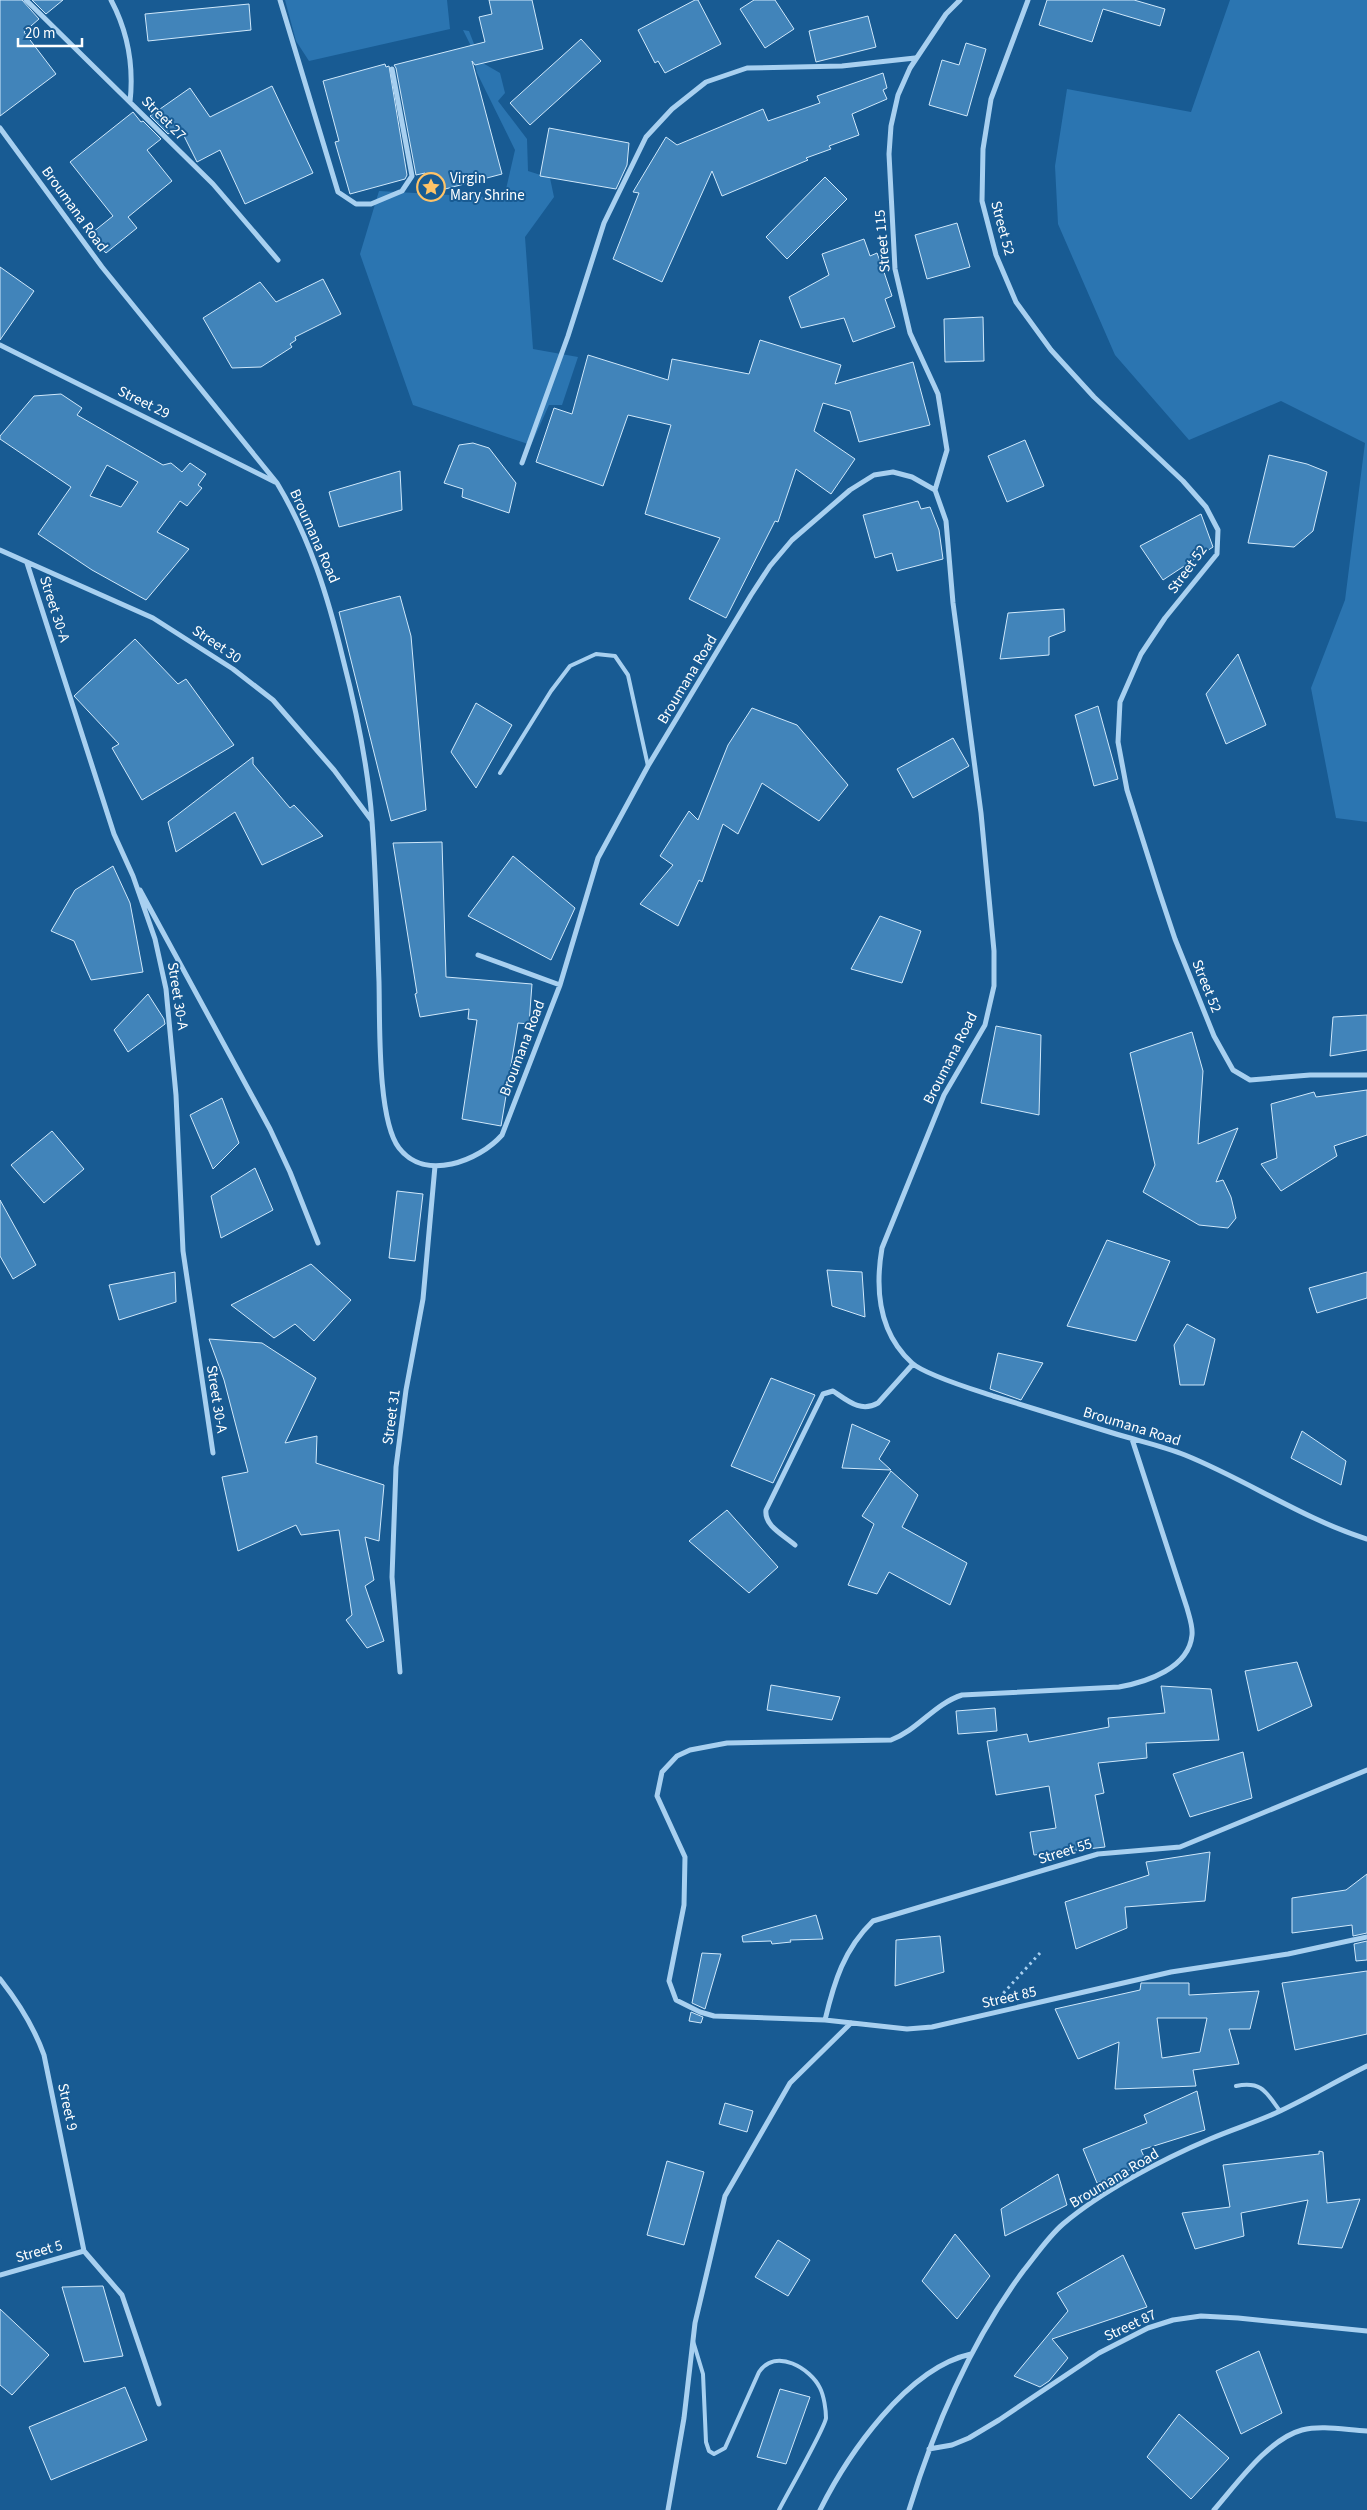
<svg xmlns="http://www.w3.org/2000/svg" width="1367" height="2510" font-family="'Source Sans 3',sans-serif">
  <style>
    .green { fill: #2b75b1 }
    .building { fill: #4184ba; stroke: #cfe8fb; fill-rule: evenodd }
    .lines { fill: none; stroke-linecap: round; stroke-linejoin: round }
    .path { stroke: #a8d0f0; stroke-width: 3; stroke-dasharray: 2.5 4; stroke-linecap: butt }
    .lane { stroke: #a8d0f0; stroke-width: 4 }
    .street { stroke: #a8d0f0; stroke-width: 5 }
    .labels { text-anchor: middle; stroke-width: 4; stroke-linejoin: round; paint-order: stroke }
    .street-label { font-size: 15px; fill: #fff; stroke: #185b93 }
    .poi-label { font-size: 15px; fill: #fff; stroke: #185b93; text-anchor: start }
  </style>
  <rect width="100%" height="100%" fill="#185b93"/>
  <!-- green -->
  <path class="green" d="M285 0H447L450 29 309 61 296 41Z
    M1230 0H1367V822L1336 818 1311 688 1345 600 1365 443 1281 401 1189 440 1115 355 1058 224 1055 166 1067 89 1191 112Z
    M463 30 469 31 481 62 500 73 505 93 498 101 527 139 528 171 550 178 554 197 525 237 533 349 578 357 562 405H549L531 445 413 405 360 254 379 191 504 198 515 150 477 73 470 44Z"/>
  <!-- building -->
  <path class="building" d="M0 0H22L39 19 24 32 56 74 0 116Z
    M32 0H63L46 14Z
    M489 0H532L543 49 475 65 472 61 502 174 430 193 425 173 416 175 396 68 394 65 485 42 479 17 492 14Z
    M695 0H698L721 44 665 73 658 61 655 63 638 30Z
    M754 0H775L794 29 765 48 740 9Z
    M1047 0H1134L1165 9 1160 26 1103 9 1092 42 1039 25Z
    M249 4 251 30 148 41 145 14Z
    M868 16 876 47 816 62 809 31Z
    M581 39 601 61 530 125 510 103Z
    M966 43 986 49 967 116 929 105 942 60 959 65Z
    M385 64 386 67 389 66 407 175 405 179 350 194 335 142 339 141 323 81Z
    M883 73 887 88 883 90 887 99 852 114 859 135 829 146 831 149 806 158 808 160 722 196 712 171 662 282 613 259 639 193 633 192 666 137 677 145 763 109 768 121 820 103 817 96Z
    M272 86 313 173 245 204 220 150 197 162 179 126 168 134 150 116 190 88 210 117Z
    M133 112 141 122 143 121 161 139 147 150 172 181 128 217 137 228 106 253 88 236 113 216 70 162Z
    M549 128 629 143 627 165 616 189 540 176Z
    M825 177 847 199 787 259 766 237Z
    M957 223 970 267 927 279 915 235Z
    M864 239 870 256 877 253 883 269 892 296 885 299 895 327 853 342 844 318 801 328 789 297 829 275 822 254Z
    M0 267 34 291 0 340Z
    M323 279 341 314 295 337 296 340 290 344 292 347 261 367 232 368 203 318 260 282 276 302Z
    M983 317 984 361 945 362 944 319Z
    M760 340 841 365 835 384 913 362 930 425 859 442 850 411 823 403 814 431 855 459 831 494 796 469 778 522 775 521 726 618 689 599 720 538 645 514 671 425 628 415 603 486 536 462 554 408 572 414 588 355 668 380 672 359 749 374Z
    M61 394 82 408 77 415 163 465 171 463 182 472 190 463 206 474 198 485 202 488 187 506 180 501 157 532 189 549 146 600 92 570 38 534 71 487 0 439V436L34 396ZM107 465 138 482 121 507 90 496Z
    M1025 440 1044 486 1007 502 988 456Z
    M473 443 489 448 516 483 509 513 462 497 463 489 444 483 459 445Z
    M1269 455 1307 464 1327 472 1313 531 1294 547 1248 543Z
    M400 471 402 510 339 527 329 492Z
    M918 501 921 509 930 507 939 530 943 559 897 571 892 553 875 558 863 515Z
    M1201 514 1213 547 1163 580 1140 546Z
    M400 596 411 636 426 810 391 821 339 612Z
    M1064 609 1065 631 1049 637V655L1000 659 1008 613Z
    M135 639 178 684 186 679 234 745 142 800 112 748 119 744 74 696Z
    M1238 654 1266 725 1226 744 1206 694Z
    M476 703 512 725 476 788 451 752Z
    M1098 706 1118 779 1094 786 1075 715Z
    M752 708 797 725 848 785 819 821 762 783 738 834 723 824 702 882 699 880 678 926 640 904 673 865 660 856 689 811 698 820 728 745Z
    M953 738 969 766 913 798 897 769Z
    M253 757V764L290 808 294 805 323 836 262 865 235 812 176 852 168 822Z
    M442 842 446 977 532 984 529 1024 518 1023 501 1126 462 1119 477 1020 468 1019 469 1009 420 1017 415 994 417 993 393 843Z
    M513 856 575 908 551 960 468 916Z
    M113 866 130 903 143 972 91 980 74 941 51 931 75 890Z
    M880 916 921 931 902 983 851 969Z
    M148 994 164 1019 165 1024 128 1052 114 1030Z
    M1367 1015V1050L1330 1056 1333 1017Z
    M996 1026 1041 1035 1039 1115 981 1103Z
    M1192 1032 1203 1071 1198 1144 1238 1128 1216 1182 1223 1180 1231 1197 1236 1218 1228 1228 1199 1225 1143 1192 1155 1165 1130 1053Z
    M1367 1090V1135L1334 1146 1337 1156 1281 1191 1261 1164 1277 1158 1271 1104 1314 1092 1316 1097Z
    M222 1098 239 1143 213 1169 190 1115Z
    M52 1131 84 1169 44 1203 11 1165Z
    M255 1168 273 1210 221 1238 211 1196Z
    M397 1191 423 1194 415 1261 389 1258Z
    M0 1200 36 1265 13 1279 0 1256Z
    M1107 1240 1170 1261 1136 1341 1067 1326Z
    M311 1264 351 1300 314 1341 295 1324 274 1338 231 1305Z
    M827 1270 862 1272 865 1317 832 1306Z
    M175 1272 176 1302 119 1320 109 1285Z
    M1367 1272V1298L1317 1313 1309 1288Z
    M1187 1324 1215 1339 1204 1385H1180L1174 1345Z
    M209 1339 262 1343 316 1378 285 1443 317 1436 316 1463 384 1485 379 1541 365 1537 374 1580 365 1586 384 1641 367 1648 346 1620 352 1615 339 1530 301 1535 296 1525 238 1551 222 1477 248 1472 224 1380Z
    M998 1353 1043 1363 1021 1400 990 1389Z
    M771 1378 815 1395 773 1483 731 1466Z
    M852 1424 890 1441 879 1459 891 1470 842 1468Z
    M1302 1431 1346 1461 1341 1485 1291 1458Z
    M891 1471 918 1495 902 1527 967 1563 950 1605 889 1572 877 1594 848 1585 874 1524 862 1516Z
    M727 1510 778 1567 749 1593 689 1541Z
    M1297 1662 1312 1706 1258 1731 1245 1671Z
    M771 1685 840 1697 832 1720 767 1710Z
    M1161 1686 1211 1689 1219 1740 1146 1743 1147 1758 1098 1763 1104 1793 1095 1795 1105 1847 1034 1855 1030 1832 1056 1828 1049 1786 996 1795 987 1741 1027 1734 1029 1742 1109 1727 1108 1718 1165 1713Z
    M995 1708 997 1731 958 1734 956 1711Z
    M1243 1752 1252 1798 1190 1817 1173 1774Z
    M1210 1852 1205 1901 1125 1907 1127 1928 1076 1949 1065 1902 1149 1875 1146 1862Z
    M1367 1874V1933L1353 1936 1352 1925 1292 1933V1898L1346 1890Z
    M816 1915 823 1939 790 1940 791 1942 772 1944 771 1941 743 1942 742 1936Z
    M940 1936 944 1972 895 1986 896 1940Z
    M1367 1941V1960L1356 1961 1354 1944Z
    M702 1953 721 1954 705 2009 692 2003Z
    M1367 1971V2034L1295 2050 1282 1983Z
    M1141 1983H1189V1995L1259 1991 1250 2029H1229L1239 2064 1193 2070 1196 2086 1115 2089 1119 2042 1078 2059 1055 2009 1140 1990ZM1157 2018H1207L1200 2052 1162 2058Z
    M691 2012 703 2017 701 2023 689 2021Z
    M1197 2091 1205 2130 1141 2150 1147 2163 1097 2183 1083 2149 1147 2123 1144 2115Z
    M725 2103 753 2111 747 2132 719 2124Z
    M1319 2151 1323 2152 1327 2203 1360 2199 1342 2248 1298 2244 1308 2200 1241 2213 1244 2236 1195 2249 1182 2213 1230 2207 1223 2165 1319 2154Z
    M667 2161 704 2172 684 2245 647 2235Z
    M1058 2174 1067 2205 1005 2236 1001 2209Z
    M955 2234 990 2276 957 2319 922 2281Z
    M778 2240 810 2260 788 2296 755 2277Z
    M1123 2255 1147 2307 1052 2339 1068 2358 1049 2381 1040 2387 1014 2376 1068 2311 1057 2293Z
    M103 2286 123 2356 84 2362 62 2287Z
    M0 2309 49 2355 12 2395 0 2385Z
    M1259 2351 1282 2413 1241 2434 1216 2371Z
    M125 2387 147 2440 51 2480 29 2427Z
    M780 2389 810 2397 786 2464 757 2457Z
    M1179 2414 1229 2458 1191 2499 1147 2457Z"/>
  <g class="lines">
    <!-- path -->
    <path class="path" d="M999 1998 1040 1953"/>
    <!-- lane -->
    <path class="lane" d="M500 773 551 691 570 666 596 654 615 656 628 675 648 766
      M1236 2086C1262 2081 1266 2092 1280 2111
      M693 2341 703 2374 706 2442 709 2451 714 2454 725 2448 759 2372C776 2347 811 2369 820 2388 824 2396 826 2410 826 2418 825 2428 786 2496 779 2510"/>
    <!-- street -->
    <path class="street" d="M26 0 213 184 278 260
      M111 0C128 32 134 66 130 102
      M280 0 338 192 356 204H371L402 191 412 176 392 69
      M1028 0 991 99 983 149 982 201 996 255 1016 302 1051 350 1094 397 1183 481 1206 507 1218 530 1217 554 1165 618 1141 654 1120 702 1118 742 1127 790 1159 891 1175 939 1214 1036 1233 1070 1250 1080 1310 1075H1367
      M0 128 102 267 277 483C310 538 328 597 343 659 357 713 368 765 372 821 376 875 377 928 379 982 380 1021 377 1119 399 1148 425 1182 479 1161 502 1135L560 985 598 858 648 766 751 595 770 566 792 540 850 490 874 475 893 472 912 477 935 490 946 521 953 603 981 813 994 951V986L985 1025 944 1095 882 1248C875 1289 879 1333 912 1363 925 1375 975 1390 993 1396 1034 1409 1075 1421 1116 1434 1139 1441 1163 1446 1185 1455 1247 1480 1303 1519 1367 1539
      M0 345 275 482
      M522 463 568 336 604 223 646 137 672 109 706 82 747 68 842 66 915 58
      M935 490 947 450 938 394 910 333 895 269 889 154 891 126 898 95 910 68 946 14 960 0
      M0 550 153 618 233 669 273 700 334 770 372 821
      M27 563 114 834 133 876 155 939 166 989 176 1095 183 1251 213 1453
      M140 890 270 1129 290 1172 318 1243
      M478 955 560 985
      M1132 1439 1187 1608C1189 1616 1193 1626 1192 1635 1189 1668 1147 1682 1119 1687L962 1695C934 1704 918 1730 891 1740L727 1743 690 1750 677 1756 662 1772 657 1796 685 1857 684 1905 669 1981 676 2000 700 2012 714 2016 825 2020 907 2029 932 2027 1171 1972 1288 1954 1367 1937
      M795 1545C784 1535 764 1526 766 1510L823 1394 833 1391C848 1401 861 1413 878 1403L913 1364
      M400 1672 392 1577 396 1467 406 1390 423 1299 435 1166
      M0 1979C19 2003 34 2027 44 2055L84 2251 122 2295 159 2404
      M825 2020C834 1982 844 1949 873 1921L1098 1854 1180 1847 1367 1770
      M0 2275 84 2251
      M929 2449 952 2445 969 2438 999 2420 1099 2353 1148 2328 1173 2320 1201 2316 1238 2318 1367 2331
      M668 2510 684 2418 695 2323 725 2196 790 2083 851 2023
      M820 2510C848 2454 907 2368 971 2354
      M909 2510C935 2425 971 2341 1024 2270 1036 2255 1049 2236 1063 2224 1102 2191 1163 2159 1210 2139 1233 2129 1257 2122 1280 2111 1310 2097 1338 2080 1367 2066
      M1214 2510C1236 2485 1268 2439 1302 2430 1322 2425 1346 2430 1367 2431"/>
  </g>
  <!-- icons -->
  <defs>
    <symbol id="sight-ring" viewBox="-11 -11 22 22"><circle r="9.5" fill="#185b93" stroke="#ffc367" stroke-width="1.5"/><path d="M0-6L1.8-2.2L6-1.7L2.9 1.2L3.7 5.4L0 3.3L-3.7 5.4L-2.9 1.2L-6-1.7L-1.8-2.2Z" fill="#ffc367"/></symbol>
  </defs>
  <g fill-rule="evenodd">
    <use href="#sight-ring" x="415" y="171" width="32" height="32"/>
  </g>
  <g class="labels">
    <!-- street labels -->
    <g class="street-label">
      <text transform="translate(164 118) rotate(45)" y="5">Street 27</text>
      <text transform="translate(75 209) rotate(54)" y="5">Broumana Road</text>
      <text transform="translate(1003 228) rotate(75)" y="5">Street 52</text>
      <text transform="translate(882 241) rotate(-95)" y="5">Street 115</text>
      <text transform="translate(144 402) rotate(26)" y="5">Street 29</text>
      <text transform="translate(315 536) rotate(66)" y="5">Broumana Road</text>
      <text transform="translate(1187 569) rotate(-54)" y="5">Street 52</text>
      <text transform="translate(55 609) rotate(72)" y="5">Street 30-A</text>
      <text transform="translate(217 644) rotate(34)" y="5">Street 30</text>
      <text transform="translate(687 679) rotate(-59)" y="5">Broumana Road</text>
      <text transform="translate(1207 986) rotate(68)" y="5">Street 52</text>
      <text transform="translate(178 996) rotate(81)" y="5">Street 30-A</text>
      <text transform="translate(522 1048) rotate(-69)" y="5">Broumana Road</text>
      <text transform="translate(950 1058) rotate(-63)" y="5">Broumana Road</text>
      <text transform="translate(217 1399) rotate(81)" y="5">Street 30-A</text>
      <text transform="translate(391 1417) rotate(-82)" y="5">Street 31</text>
      <text transform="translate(1132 1426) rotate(17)" y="5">Broumana Road</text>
      <text transform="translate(1065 1851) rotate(-17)" y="5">Street 55</text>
      <text transform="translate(1009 1997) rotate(-13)" y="5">Street 85</text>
      <text transform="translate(68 2107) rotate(78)" y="5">Street 9</text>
      <text transform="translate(1114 2178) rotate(-31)" y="5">Broumana Road</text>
      <text transform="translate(39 2251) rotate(-16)" y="5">Street 5</text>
      <text transform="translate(1130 2325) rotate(-25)" y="5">Street 87</text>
    </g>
    <!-- poi labels -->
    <g class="poi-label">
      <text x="450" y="183">Virgin<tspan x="450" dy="17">Mary Shrine</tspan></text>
    </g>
  </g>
  <!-- scale -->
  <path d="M18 38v8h64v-8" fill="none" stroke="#ffffff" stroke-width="2.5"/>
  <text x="25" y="38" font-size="15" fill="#ffffff" stroke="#185b93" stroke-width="4" paint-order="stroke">20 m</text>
</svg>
